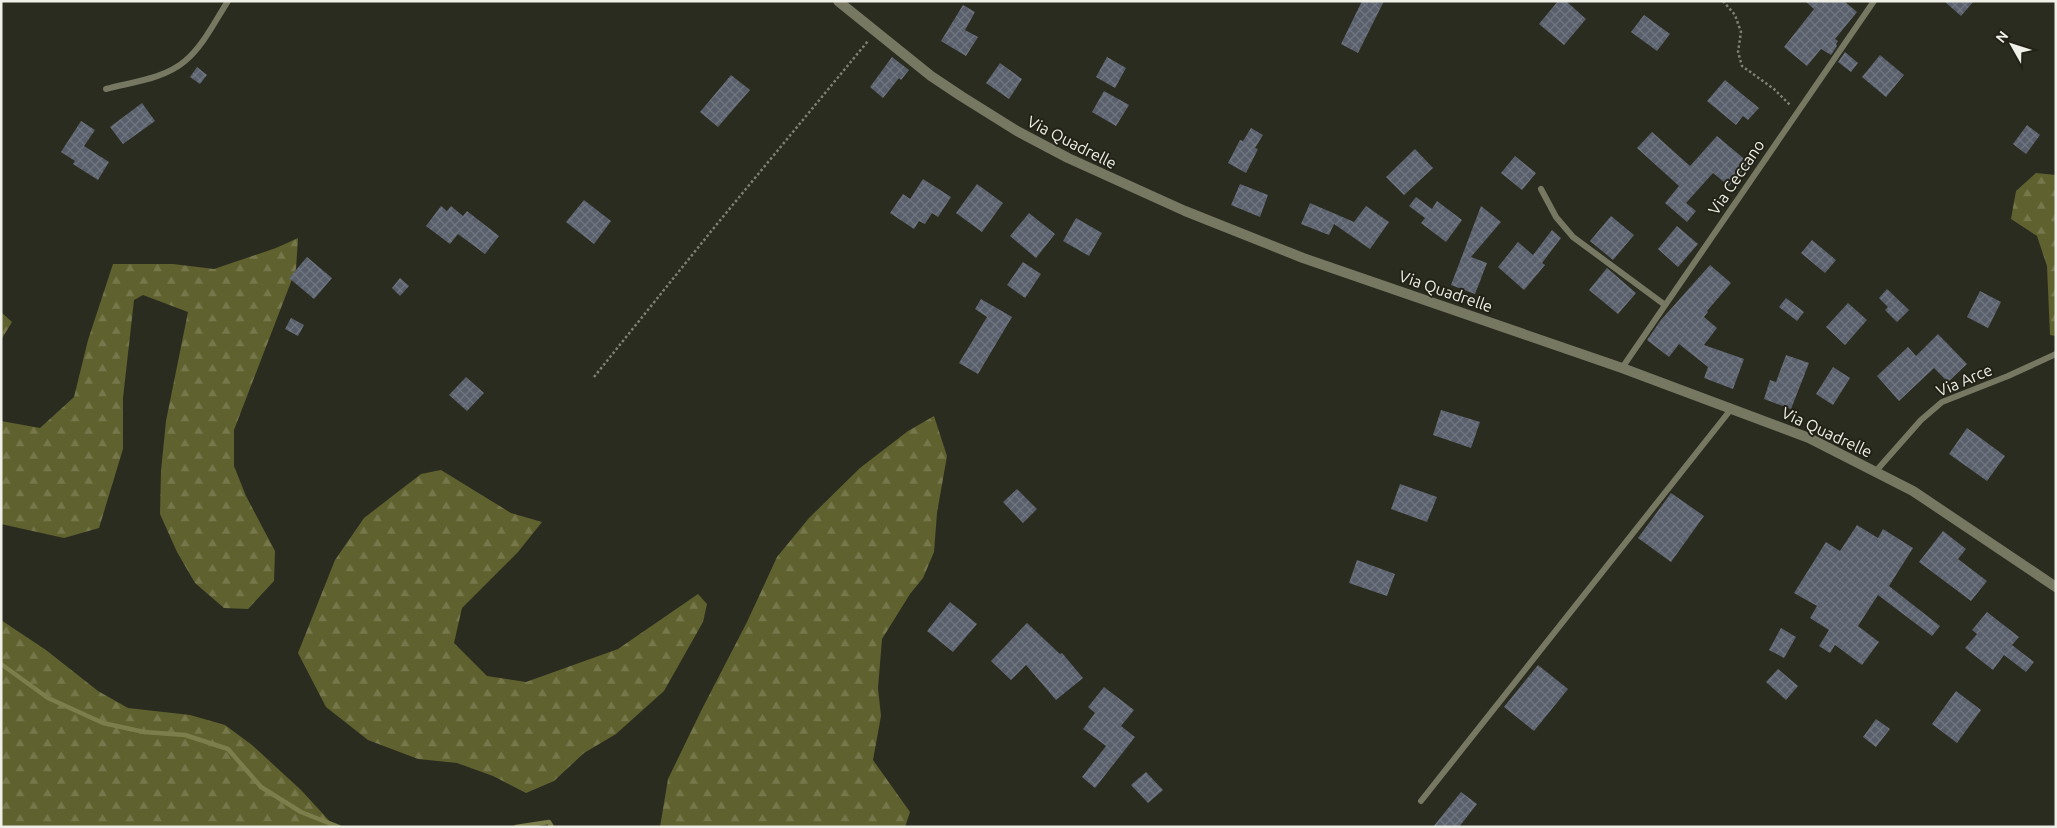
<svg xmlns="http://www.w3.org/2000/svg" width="2057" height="828" font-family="Ubuntu,sans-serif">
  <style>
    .forest { fill: url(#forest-firs) }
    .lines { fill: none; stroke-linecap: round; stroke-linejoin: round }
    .stream { stroke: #7c7f4b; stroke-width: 4.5 }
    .building { fill: url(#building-cross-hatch) }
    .path { stroke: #7f8075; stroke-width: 2.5; stroke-dasharray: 2.5 2.5; stroke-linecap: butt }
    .service { stroke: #767862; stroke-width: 6 }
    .tertiary { stroke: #767862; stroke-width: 10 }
    .labels { text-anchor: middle; stroke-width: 4; stroke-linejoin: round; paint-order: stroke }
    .street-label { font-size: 16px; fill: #eff0e8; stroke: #222217 }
  </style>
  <defs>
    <pattern id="forest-firs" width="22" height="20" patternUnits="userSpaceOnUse" patternTransform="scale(1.25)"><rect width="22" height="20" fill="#5f612e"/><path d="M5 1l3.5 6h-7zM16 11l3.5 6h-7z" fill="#76784c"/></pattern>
    <pattern id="building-cross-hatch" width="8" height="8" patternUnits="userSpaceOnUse" patternTransform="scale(1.25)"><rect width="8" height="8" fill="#59606c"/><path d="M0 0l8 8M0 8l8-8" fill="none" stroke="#717781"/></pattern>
  </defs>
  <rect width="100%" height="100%" fill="#2b2c20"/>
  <!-- forest -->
  <path class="forest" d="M2036 173 2056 175V336L2050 335 2047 266 2037 236 2011 219 2016 191Z
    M298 238 296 269 234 430V466L246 496 275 551 274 581 248 609 224 608 195 583 177 552 160 514 161 471 166 421 188 312 143 295 134 300 123 398V449L99 528 64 538 1 524V421L40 428 74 397 88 340 113 264H173L214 269 276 248Z
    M1 312 12 322 1 340Z
    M934 416 947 456 937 513 934 552 923 578 910 594 882 639 878 688 881 716 873 760 910 812 905 827H660L668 779 701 711 747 622 777 557 809 518 860 468 908 431Z
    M441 470 511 513 542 522 518 552 462 608 454 643 487 676 526 682 618 649 698 594 707 604 703 622 664 691 616 734 584 753 554 781 526 793 493 776 457 763 418 759 368 740 326 707 298 653 335 560 364 518 421 474Z
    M1 620 46 650 98 691 128 708 190 715 225 725 252 745 301 790 335 827H1Z"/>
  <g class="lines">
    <!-- stream -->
    <path class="stream" d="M1 664 48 698 103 723 144 732 185 735 228 749 261 787 301 812 339 827
      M516 827 549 822 552 827"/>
  </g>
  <!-- building -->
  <path class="building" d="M1362 1H1384L1358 53 1341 44Z
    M1558 1H1566L1586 19 1564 45 1539 24Z
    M1805 1H1844L1857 12 1835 39 1838 41 1836 44 1837 46 1831 55 1821 49 1807 66 1784 47 1814 9Z
    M1944 1H1974L1961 16Z
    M963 5 975 12 965 30 978 37 966 56 941 41Z
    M1644 15 1670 34 1657 51 1631 32Z
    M1845 52 1858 63 1851 72 1838 62Z
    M1880 55 1904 75 1886 97 1862 77Z
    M892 57 909 70 901 80 899 78 883 98 870 87Z
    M1107 57 1126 68 1115 88 1096 77Z
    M1000 63 1022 79 1009 99 986 83Z
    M197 67 207 75 200 84 190 77Z
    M731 75 750 90 718 127 700 112Z
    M1725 80 1759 108 1748 120 1743 116 1736 125 1707 101Z
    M1104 91 1129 105 1116 126 1092 112Z
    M142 103 155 121 123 144 110 127Z
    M81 121 95 130 84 146 109 162 98 180 73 164 75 161 61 152Z
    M2027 125 2040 135 2026 154 2013 144Z
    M1251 128 1263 135 1255 148 1258 149 1246 173 1228 163 1240 140 1243 141Z
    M1652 132 1690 166 1717 136 1749 163 1729 186 1713 173 1686 203 1696 211 1687 222 1665 203 1679 186 1637 148Z
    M1415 149 1433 168 1404 195 1386 177Z
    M1515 156 1536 173 1522 190 1501 173Z
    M923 179 951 197 938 217 932 213 925 224 919 221 914 229 890 213 903 194 910 199Z
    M977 184 1003 203 982 232 956 213Z
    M1240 184 1268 195 1260 217 1231 205Z
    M1416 197 1432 209 1437 201 1462 220 1446 242 1421 223 1425 218 1409 206Z
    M584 200 611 221 594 244 566 222Z
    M1310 203 1354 222 1366 206 1389 222 1370 249 1334 224 1329 235 1301 224Z
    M441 206 447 211 451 206 463 216 467 211 499 236 485 254 458 234 450 244 426 226Z
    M1481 206 1501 222 1471 257 1487 263 1475 294 1451 285Z
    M1029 213 1055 234 1036 258 1010 236Z
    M1611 216 1634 235 1613 260 1590 241Z
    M1076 218 1102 233 1089 256 1063 241Z
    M1677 226 1698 244 1678 267 1658 249Z
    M1552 230 1561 238 1542 263 1545 265 1524 290 1498 267 1518 242 1533 255Z
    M1812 240 1836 260 1825 273 1801 253Z
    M307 257 332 278 314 299 289 278Z
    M1023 262 1041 274 1025 298 1007 285Z
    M1710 265 1731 283 1707 311 1708 312 1704 317 1717 328 1704 345 1744 359 1733 389 1704 378 1708 367 1679 344 1669 357 1647 340 1661 320Z
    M1607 268 1636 293 1618 314 1589 290Z
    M400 278 409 286 400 296 392 288Z
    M1887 289 1909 310 1897 322 1885 310 1888 307 1879 298Z
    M1980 291 2001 302 1988 328 1967 317Z
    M1786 298 1804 312 1797 321 1779 307Z
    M981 299 1012 317 978 374 959 363 987 317 975 309Z
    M1848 303 1867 320 1845 345 1826 327Z
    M291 318 304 325 298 336 285 329Z
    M1938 334 1967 364 1948 382 1934 368 1899 401 1877 376 1908 347 1916 356Z
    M1786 355 1809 363 1791 409 1764 399 1770 380 1776 382Z
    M1833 367 1850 378 1833 405 1816 394Z
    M466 377 484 393 467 411 449 395Z
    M1441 410 1480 422 1471 448 1433 435Z
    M1967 428 2005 456 1987 481 1949 454Z
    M1400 484 1437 497 1427 522 1391 509Z
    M1017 489 1037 509 1023 523 1003 502Z
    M1671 493 1704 516 1671 562 1638 538Z
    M1857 525 1878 538 1883 529 1913 548 1889 586 1940 626 1932 636 1878 595 1858 626 1879 642 1862 665 1835 645 1830 653 1819 646 1829 630 1810 618 1817 606 1794 593 1826 542 1840 551Z
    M1943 531 1966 549 1958 559 1987 581 1971 601 1919 562Z
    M1357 560 1395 574 1387 596 1349 583Z
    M950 602 977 624 953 652 927 631Z
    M1987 612 2019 637 2012 645 2034 662 2026 672 2004 655 1993 670 1965 648 1977 634 1972 630Z
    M1027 623 1060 654 1062 653 1083 678 1056 700 1026 665 1011 680 991 661Z
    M1781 628 1796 637 1784 658 1769 650Z
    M1538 665 1568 689 1534 731 1504 707Z
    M1778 669 1798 686 1786 700 1766 682Z
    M1104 687 1134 710 1121 726 1135 737 1095 788 1082 777 1106 746 1083 729 1095 713 1088 707Z
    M1956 691 1981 710 1957 743 1932 724Z
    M1876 719 1890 729 1876 747 1863 737Z
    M1146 772 1163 790 1148 803 1131 785Z
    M1461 792 1477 804 1459 827H1433Z"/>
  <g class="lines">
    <!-- path -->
    <path class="path" d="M1723 1 1735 15 1741 32 1738 52 1742 66 1774 89 1790 105
      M594 377 717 224 868 41"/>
    <!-- service -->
    <path class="service" d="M106 89C132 82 164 79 185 61 203 46 215 21 228 1
      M1541 189 1556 217 1573 237 1665 305
      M1622 368 1874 1
      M1876 471 1921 420 1942 402 2008 376 2056 354
      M1421 801 1732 408"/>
    <!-- tertiary -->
    <path class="tertiary" d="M838 1 931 76 961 96 1017 131 1068 158 1185 211 1303 258 1622 368 1809 438 1913 491 2056 587"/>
  </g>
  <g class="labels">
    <!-- street labels -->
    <g class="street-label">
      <text transform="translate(1072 142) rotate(27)" y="6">Via Quadrelle</text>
      <text transform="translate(1736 177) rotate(-56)" y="6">Via Ceccano</text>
      <text transform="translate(1446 291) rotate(19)" y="6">Via Quadrelle</text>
      <text transform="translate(1964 380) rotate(-23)" y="6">Via Arce</text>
      <text transform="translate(1827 432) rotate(25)" y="6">Via Quadrelle</text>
    </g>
  </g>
  <!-- border -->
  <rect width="2057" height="828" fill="none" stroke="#eff0e8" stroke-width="5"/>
  <!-- north arrow -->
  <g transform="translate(2012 45) rotate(309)" stroke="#222217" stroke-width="4" paint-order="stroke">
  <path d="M0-4L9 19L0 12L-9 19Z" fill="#eff0e8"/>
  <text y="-8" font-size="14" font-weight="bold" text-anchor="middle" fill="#eff0e8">N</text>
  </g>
</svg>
